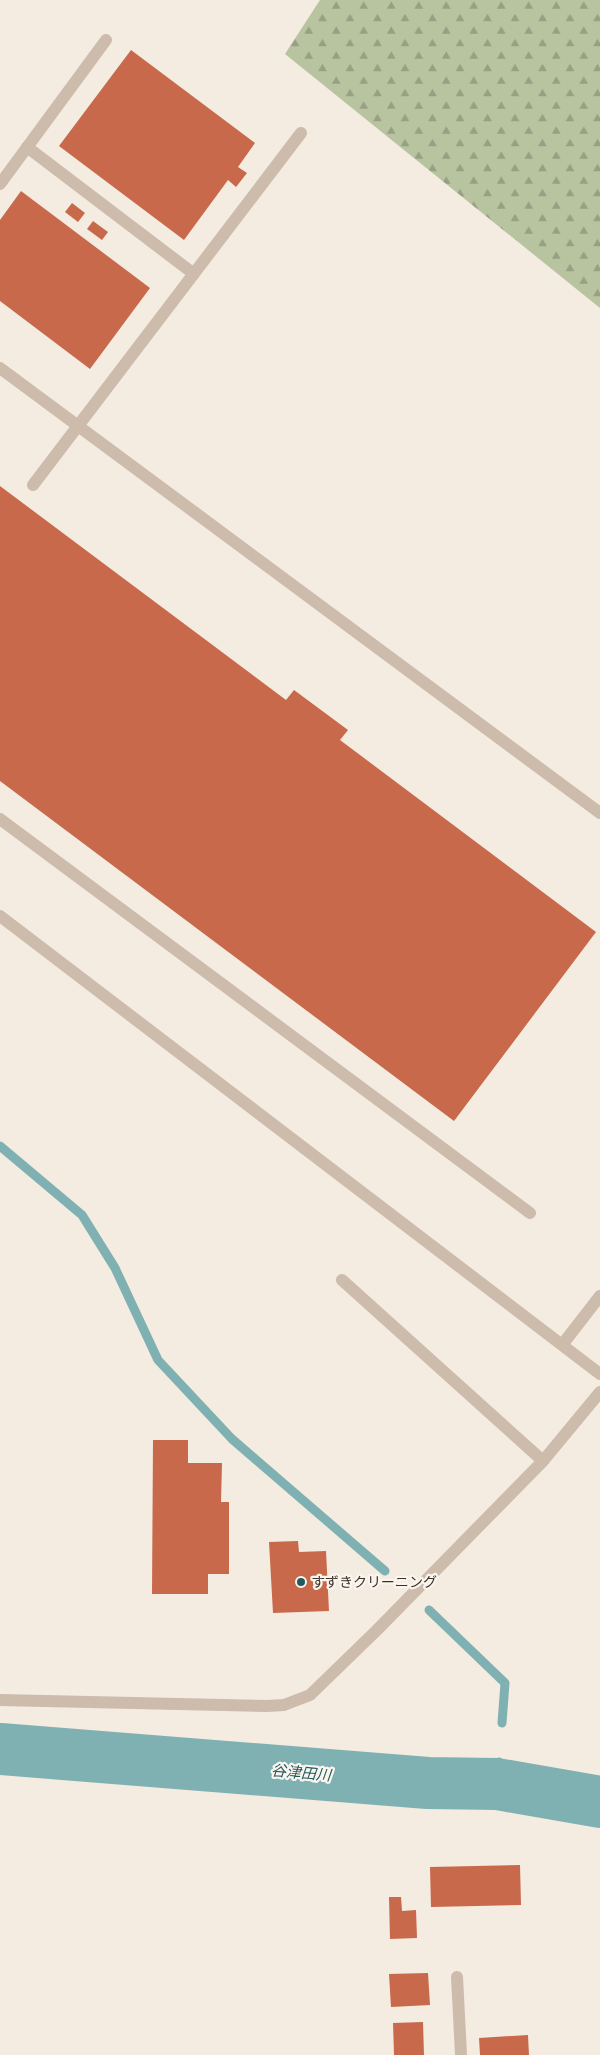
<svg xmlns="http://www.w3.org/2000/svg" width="600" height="2055" font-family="Barlow,'Noto Sans JP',sans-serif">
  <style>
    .forest { fill: url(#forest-firs) }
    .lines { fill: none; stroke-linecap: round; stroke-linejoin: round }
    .stream { stroke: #7fb0b2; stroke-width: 9 }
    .river { stroke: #7fb0b2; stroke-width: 52 }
    .building { fill: #c8694b }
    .minor { stroke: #cdbbac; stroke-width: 12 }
    .poi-dot { fill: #1f5a5e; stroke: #fbf5ee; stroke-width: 2 }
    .labels { text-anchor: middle; stroke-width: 4.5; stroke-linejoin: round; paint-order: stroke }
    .poi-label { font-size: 14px; fill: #3b302b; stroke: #fbf5ee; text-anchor: start }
    .water-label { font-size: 15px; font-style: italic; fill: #1f5a5e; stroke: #fbf5ee }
  </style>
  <defs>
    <pattern id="forest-firs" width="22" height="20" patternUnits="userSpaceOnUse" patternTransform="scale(1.25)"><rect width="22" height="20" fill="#b8c4a0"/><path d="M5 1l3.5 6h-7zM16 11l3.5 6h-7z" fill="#97a083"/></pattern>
  </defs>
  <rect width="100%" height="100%" fill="#f4ebe1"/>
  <!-- forest -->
  <path class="forest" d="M320 0H600V308L285 54Z"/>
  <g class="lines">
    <!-- stream -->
    <path class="stream" d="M0 1146 82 1215 115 1268 158 1360 232 1439 385 1571
      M429 1610 505 1683 502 1723
      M497 1784 499 1762"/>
    <!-- river -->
    <path class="river" d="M0 1749 428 1783 497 1784 600 1802"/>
  </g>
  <!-- building -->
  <path class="building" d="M131 50 255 143 238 167 247 173 236 187 228 180 184 240 59 146Z
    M21 191 150 288 90 369 0 301V220Z
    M72 203 85 213 78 222 65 212Z
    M93 221 108 232 102 240 87 229Z
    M0 486 286 700 294 690 348 730 340 740 596 932 454 1121 0 781Z
    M153 1440H188V1463H222L221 1502H229V1574H208V1594H152Z
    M298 1541 299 1552 326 1551 329 1611 273 1613 269 1542Z
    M520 1865 521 1905 431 1907 430 1867Z
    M389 1897H401L402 1911 416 1910 417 1938 390 1939Z
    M428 1973 430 2005 391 2007 389 1974Z
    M423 2022 424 2055H394L393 2023Z
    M528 2035 529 2055H480L479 2038Z"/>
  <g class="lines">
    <!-- minor -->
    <path class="minor" d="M27 147 194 274
      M0 184 106 40
      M0 368 600 813
      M33 485 301 133
      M0 819 530 1213
      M0 916 600 1374
      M342 1280 543 1461
      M562 1345 600 1296
      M0 1700 267 1706 284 1705 310 1695 377 1630 543 1461 600 1392
      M457 1977 461 2055"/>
  </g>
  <!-- markers -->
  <circle class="poi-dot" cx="301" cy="1582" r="5"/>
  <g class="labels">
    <!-- poi labels -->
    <g class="poi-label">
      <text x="311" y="1587">すずきクリーニング</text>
    </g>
    <!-- water labels -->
    <g class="water-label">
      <text transform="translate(301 1773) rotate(5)" y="5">谷津田川</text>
    </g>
  </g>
</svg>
